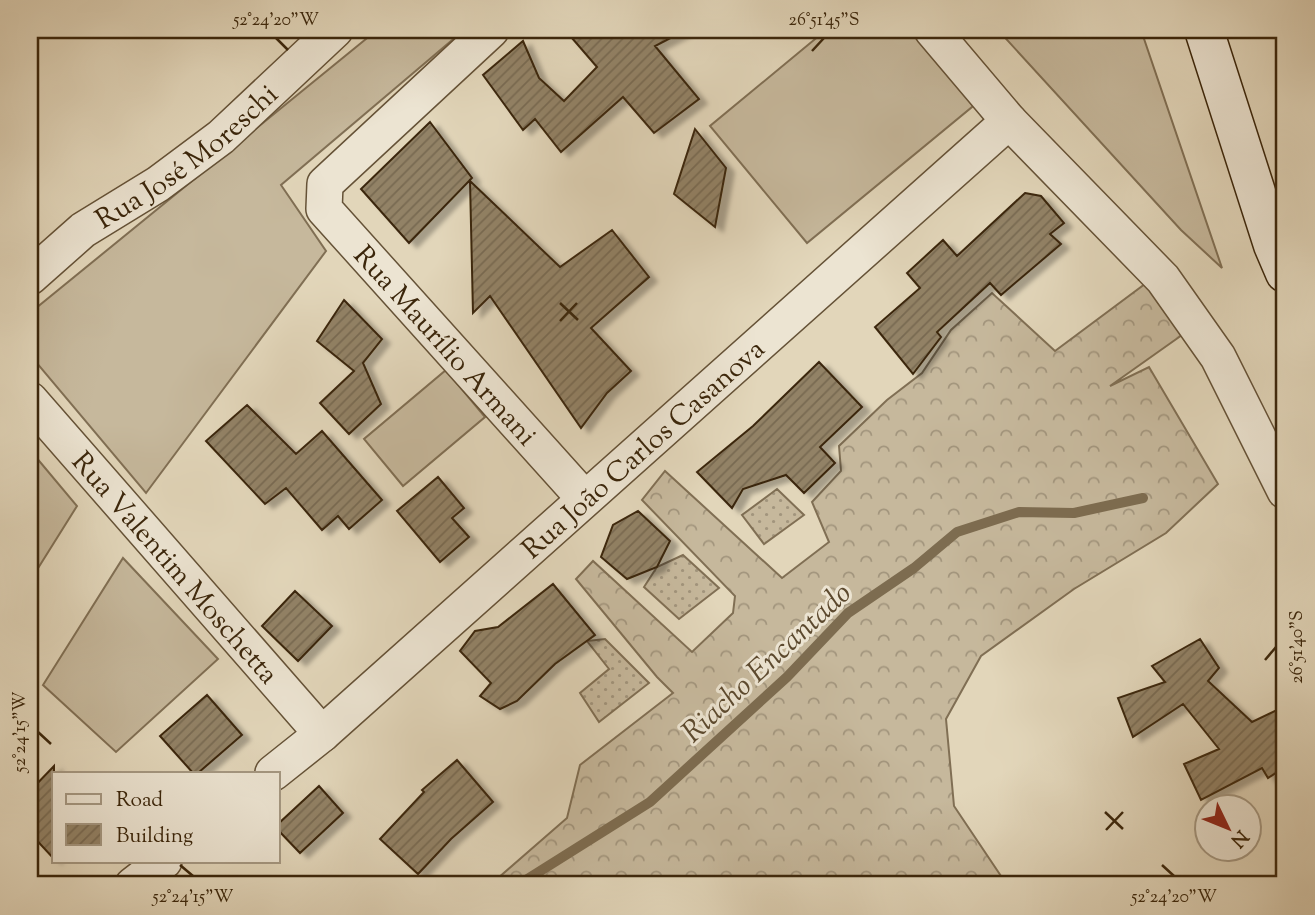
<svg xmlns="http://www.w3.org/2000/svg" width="1315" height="915" font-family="'Sorts Mill Goudy',serif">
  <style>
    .grass { fill: #c6b89c; stroke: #806f54; stroke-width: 2 }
    .forest { fill: url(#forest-crowns); stroke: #806f54; stroke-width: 2 }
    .garden { fill: url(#garden-dots); stroke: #806f54; stroke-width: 2 }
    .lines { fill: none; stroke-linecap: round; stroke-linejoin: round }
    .stream { stroke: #7d6c50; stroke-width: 10 }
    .building { fill: url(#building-hatch); stroke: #3b260b; stroke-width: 2; filter: url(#shadow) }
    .minor-casing { stroke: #655237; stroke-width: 38 }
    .secondary-casing { stroke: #3b260b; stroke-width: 41 }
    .minor { stroke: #ece4d2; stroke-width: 35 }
    .secondary { stroke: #ece4d2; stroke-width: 38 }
    .ticks { fill: none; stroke: #3b260b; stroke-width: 2.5 }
    .labels { text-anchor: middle; stroke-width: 6; stroke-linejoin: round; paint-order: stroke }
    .street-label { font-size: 28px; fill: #3b260b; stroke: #ece4d2 }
    .water-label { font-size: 30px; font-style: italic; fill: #5c492e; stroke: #ece4d2 }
    .neatline { fill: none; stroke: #3b260b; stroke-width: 2.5 }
    .ticks-label { font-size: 18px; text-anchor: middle; fill: #3b260b }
  </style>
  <defs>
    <pattern id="forest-crowns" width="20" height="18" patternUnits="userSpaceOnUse" patternTransform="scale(1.75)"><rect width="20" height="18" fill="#c6b89c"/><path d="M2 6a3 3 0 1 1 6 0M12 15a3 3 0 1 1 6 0" fill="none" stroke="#a2957d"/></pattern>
    <pattern id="garden-dots" width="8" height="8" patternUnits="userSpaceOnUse" patternTransform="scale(1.75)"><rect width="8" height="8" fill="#c6b89c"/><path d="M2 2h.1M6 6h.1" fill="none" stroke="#a2957d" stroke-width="1.8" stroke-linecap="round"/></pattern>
    <pattern id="building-hatch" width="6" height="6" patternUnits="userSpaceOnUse" patternTransform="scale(1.75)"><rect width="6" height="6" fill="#928266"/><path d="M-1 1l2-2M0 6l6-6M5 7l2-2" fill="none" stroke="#786a52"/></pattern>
    <filter id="shadow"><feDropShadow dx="8" dy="4.5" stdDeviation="2" flood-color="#0004"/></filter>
  </defs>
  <rect width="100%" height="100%" fill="#e2d6ba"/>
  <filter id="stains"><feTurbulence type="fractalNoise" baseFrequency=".00286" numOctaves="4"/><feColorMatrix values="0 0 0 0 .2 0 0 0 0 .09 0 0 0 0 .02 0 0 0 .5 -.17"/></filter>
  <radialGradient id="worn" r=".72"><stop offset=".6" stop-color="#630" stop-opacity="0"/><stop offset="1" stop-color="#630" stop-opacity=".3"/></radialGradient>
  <!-- grass -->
  <path class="grass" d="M377 30H464L281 185 326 251 146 493 30 355V313Z
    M826 30H918L978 102 807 243 710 126Z
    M998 30H1141L1222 268 1181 230Z
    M446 370 485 417 403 486 364 439Z
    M30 450 77 506 30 581Z
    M123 558 218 659 116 752 43 685Z"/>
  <!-- forest -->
  <path class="forest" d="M1149 281 1182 335 1110 386 1149 367 1218 484 1166 533 1074 589 981 656 946 719 954 806 1007 885H490L567 818 580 765 673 693 657 677 576 579 593 561 692 652 733 613 735 596 642 500 665 471 782 578 829 542 812 502 841 471 839 446 887 400 922 373 951 330 992 293 1055 351Z"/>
  <!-- garden -->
  <path class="garden" d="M777 489 804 515 764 544 742 515Z
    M683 555 719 588 679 619 644 587 657 567Z
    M605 639 649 683 599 722 580 693 609 669 587 641Z"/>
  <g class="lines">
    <!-- stream -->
    <path class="stream" d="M518 885 650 802 787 677 848 613 914 568 957 532 1019 512 1074 513 1143 498"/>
  </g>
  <!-- building -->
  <path class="building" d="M565 30H686L655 46 699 99 654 133 623 97 561 152 535 119 523 130 483 75 523 41 539 78 564 101 597 67Z
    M430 122 472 178 409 243 361 189Z
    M695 129 726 168 715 227 674 194Z
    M470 181 560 267 612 230 649 277 591 328 631 371 607 393 581 428 490 296 473 313Z
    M1025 193 1041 196 1064 223 1050 234 1061 244 1001 295 990 283 937 332 941 337 913 374 875 327 920 288 907 273 943 240 957 256Z
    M344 300 382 339 363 363 381 404 349 434 320 403 354 371 317 341Z
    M819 362 862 407 820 447 835 463 804 493 786 475 743 489 732 508 697 472 753 426Z
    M247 405 296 454 322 431 382 500 349 529 338 516 322 530 286 488 265 504 206 441Z
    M438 477 464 508 452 518 469 537 440 562 397 511Z
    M638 511 670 541 657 567 627 579 601 557 613 525Z
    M553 584 595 635 555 664 517 701 500 709 480 696 491 683 460 651 475 631 498 627Z
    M295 591 332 626 298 661 262 626Z
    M1200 639 1219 668 1208 681 1252 722 1285 706V767L1268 778 1262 768 1201 800 1184 764 1219 749 1183 704 1133 737 1118 698 1165 682 1152 666Z
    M207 695 242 735 198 773H193L160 736Z
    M457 760 493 802 451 839 418 874 380 839 424 792 422 790Z
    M54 766V859L30 833V791Z
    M319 786 343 813 300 853 278 830V824Z"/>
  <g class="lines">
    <defs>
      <g id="minor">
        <path id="s1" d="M491 30 325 184 324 209 584 498"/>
        <path d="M932 30 1009 121 1163 279 1218 357 1285 491"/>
        <path id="s2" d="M30 277 83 230 158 184 221 137 335 30"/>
        <path id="s3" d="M30 400 322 734"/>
        <path id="s4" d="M273 773 322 734 1009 121"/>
        <path d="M133 885 164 861"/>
      </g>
      <path id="secondary" d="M1204 30 1273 245 1285 273"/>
    </defs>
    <!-- minor casing -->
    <use href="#minor" class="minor-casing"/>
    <!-- secondary casing -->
    <use href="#secondary" class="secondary-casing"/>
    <!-- minor -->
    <use href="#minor" class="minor"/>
    <!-- secondary -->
    <use href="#secondary" class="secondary"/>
  </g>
  <!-- ticks -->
  <path class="ticks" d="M276 38 288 50M812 51 824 38M560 303 578 320M560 321 577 303M1265 660 1276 647M38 732 51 744M1105 812 1123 829M1106 830 1123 812M180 865 193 876M1162 865 1174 876"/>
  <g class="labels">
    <!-- street labels -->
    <g class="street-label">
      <text dy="10" stroke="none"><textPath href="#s2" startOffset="198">Rua José Moreschi</textPath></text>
      <text dy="10" stroke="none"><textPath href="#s1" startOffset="434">Rua Maurílio Armani</textPath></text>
      <text dy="10" stroke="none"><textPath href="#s4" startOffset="492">Rua João Carlos Casanova</textPath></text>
      <text dy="10" stroke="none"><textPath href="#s3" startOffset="222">Rua Valentim Moschetta</textPath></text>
    </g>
    <!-- water labels -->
    <g class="water-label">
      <text transform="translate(766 662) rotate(-43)" y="10">Riacho Encantado</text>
    </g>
  </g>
  <!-- margin -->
  <rect width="1315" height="915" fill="none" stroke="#e2d6ba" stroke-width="77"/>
  <!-- legend -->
  <rect x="52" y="772" width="228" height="91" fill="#ece4d2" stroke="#a59882" stroke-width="2"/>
  <rect x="66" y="794" width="35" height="10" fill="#ece4d2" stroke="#a59882" stroke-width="2"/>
  <text x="116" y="806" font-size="21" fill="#3b260b">Road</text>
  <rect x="66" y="824" width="35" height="21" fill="url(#building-hatch)" stroke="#a59882" stroke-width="2"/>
  <text x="116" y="842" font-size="21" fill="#3b260b">Building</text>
  <!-- north arrow -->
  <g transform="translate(1228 828) rotate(133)"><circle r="33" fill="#ece4d2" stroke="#a59882" stroke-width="2"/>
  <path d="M0-5L12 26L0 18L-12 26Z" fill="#8f2418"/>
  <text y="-10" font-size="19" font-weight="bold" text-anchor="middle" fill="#3b260b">N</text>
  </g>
  <rect x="38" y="38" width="1238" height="838" class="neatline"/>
  <g class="ticks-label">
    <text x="276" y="25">52°24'20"W</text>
    <text x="824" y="25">26°51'45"S</text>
    <text transform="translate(1296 647) rotate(-90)" y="6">26°51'40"S</text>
    <text transform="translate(19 732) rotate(-90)" y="6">52°24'15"W</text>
    <text x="193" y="902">52°24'15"W</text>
    <text x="1174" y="902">52°24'20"W</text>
  </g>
  <rect width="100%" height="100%" filter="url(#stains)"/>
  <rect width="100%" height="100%" fill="url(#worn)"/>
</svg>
